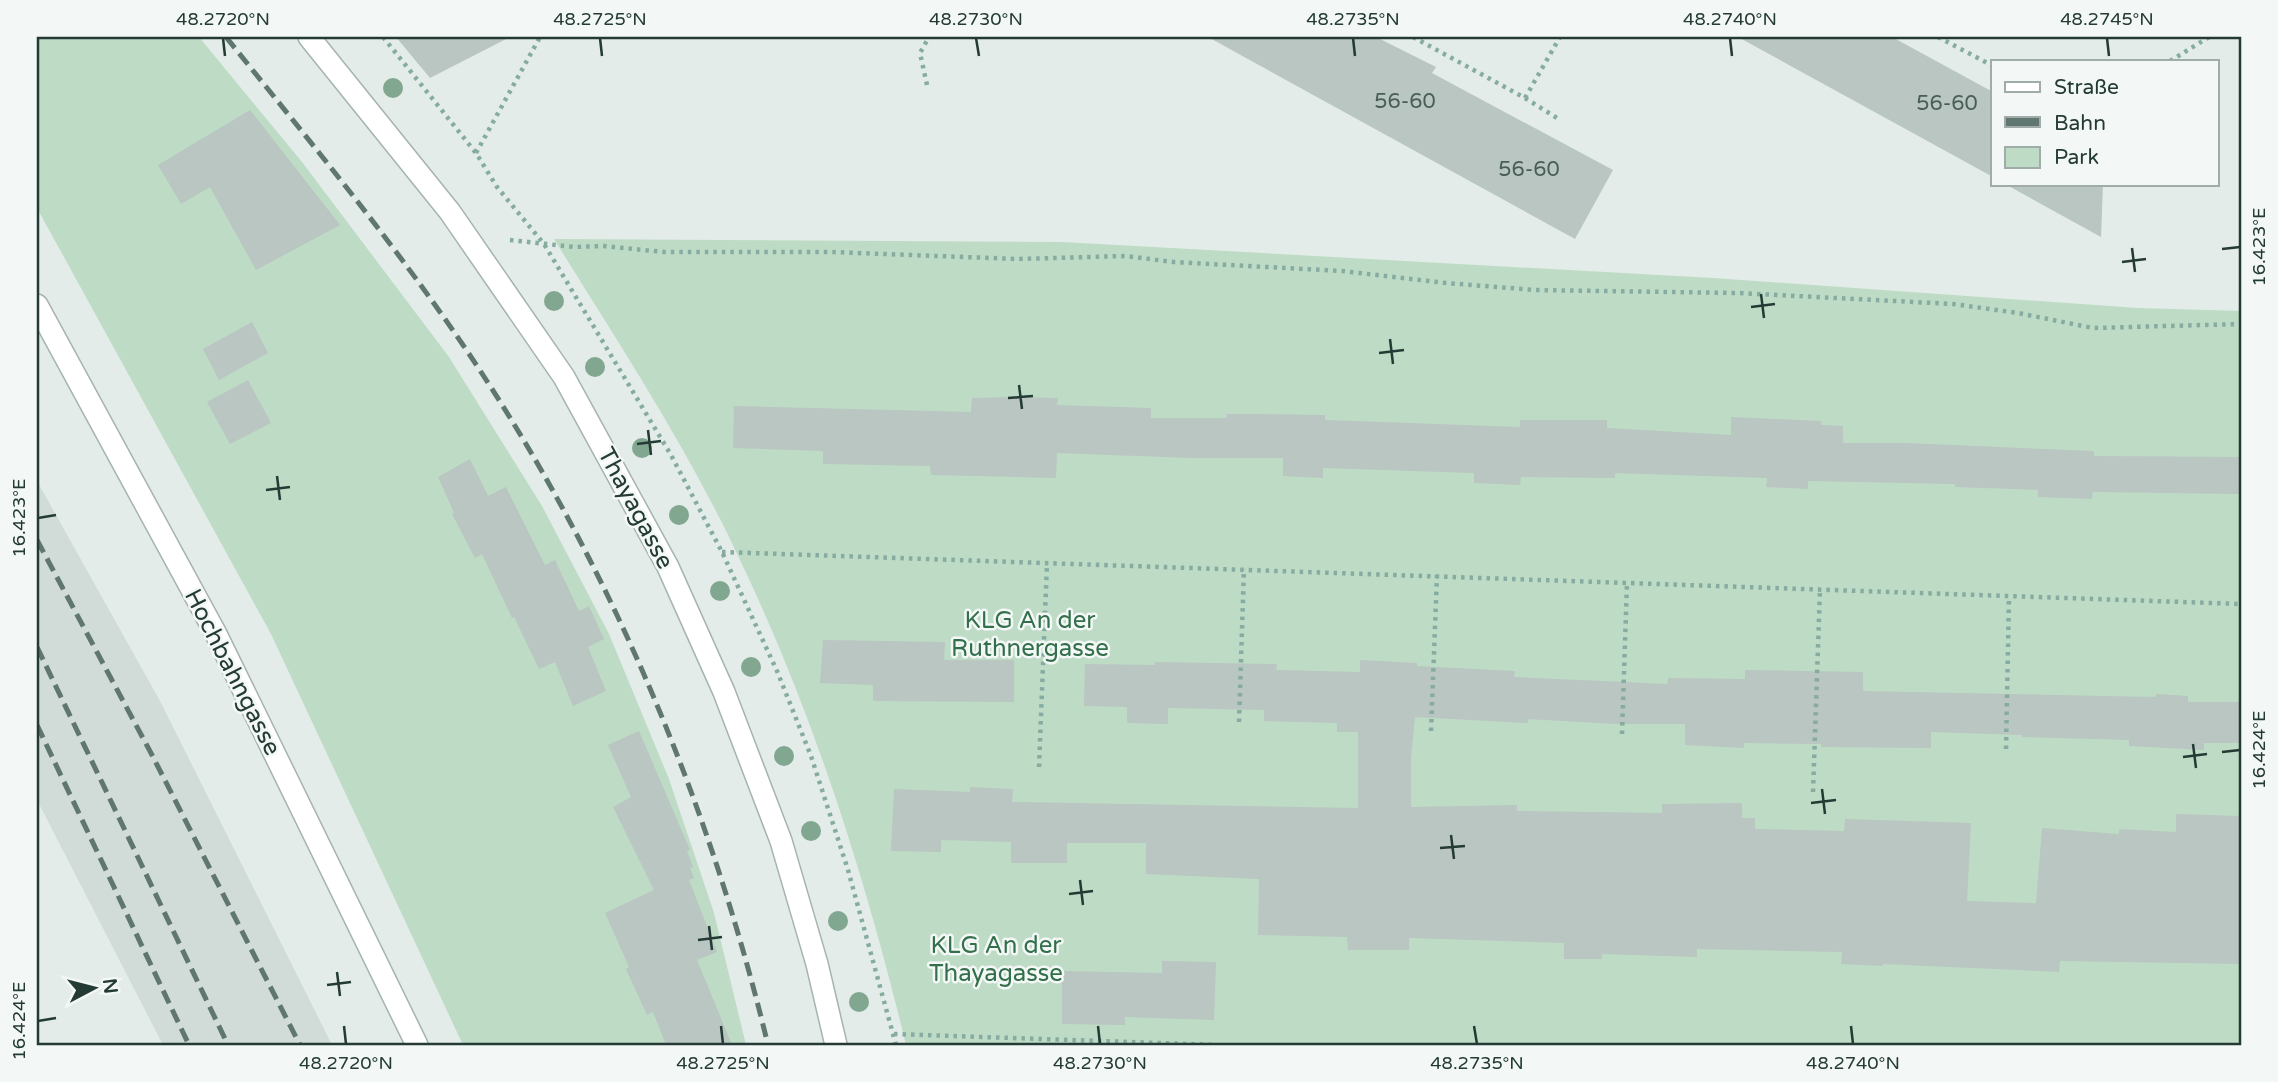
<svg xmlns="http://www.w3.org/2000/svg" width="2278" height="1082" font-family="'Varela Round',sans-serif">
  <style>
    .built { fill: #d1dbd7 }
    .green { fill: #bedbc6 }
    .building { fill: #b9c6c1 }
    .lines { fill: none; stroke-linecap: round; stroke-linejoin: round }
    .minor-casing { stroke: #a6b3af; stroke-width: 24 }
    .path { stroke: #86aca1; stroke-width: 4.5; stroke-dasharray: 3.5 5; stroke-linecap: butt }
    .minor { stroke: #fff; stroke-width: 21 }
    .rail { stroke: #5f7770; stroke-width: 5; stroke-dasharray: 14 7; stroke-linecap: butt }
    .tree { fill: #82a791 }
    .ticks { fill: none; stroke: #243b35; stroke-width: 2.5 }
    .labels { text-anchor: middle; stroke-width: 5; stroke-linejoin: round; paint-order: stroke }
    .number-label { font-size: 21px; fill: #495e58 }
    .street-label { font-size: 24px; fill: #243b35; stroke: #f3f8f6 }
    .park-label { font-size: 24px; fill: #326f4a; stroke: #f3f8f6 }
    .neatline { fill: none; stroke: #243b35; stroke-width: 2.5 }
    .ticks-label { font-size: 18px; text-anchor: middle; fill: #243b35 }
  </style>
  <rect width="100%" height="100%" fill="#e3ece8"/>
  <!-- built -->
  <path class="built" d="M37 481 160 701 332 1045H163L37 800Z"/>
  <!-- green -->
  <path class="green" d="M37 37H199L302 162 449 357 542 506 609 634 669 779 714 913 746 1045H463L271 634 37 208Z
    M554 239 1062 242 1713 278 2138 308 2241 311V1045H906C866 879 814 715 740 560 688 448 619 344 554 239Z"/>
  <!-- building -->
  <path class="building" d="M396 37H510L430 78Z
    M1208 37H1376L1436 67 1432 73 1613 170 1575 239Z
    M1738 37H1892L1993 92V177Z
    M250 110 340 225 256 270 210 187 181 204 158 165Z
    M2005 184H2103L2101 237Z
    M252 322 268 353 219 380 203 349Z
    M248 380 271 423 230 444 207 402Z
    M1016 397 1058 398 1057 405 1151 408V418H1227L1226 414H1256L1325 415V420L1520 427V420H1607V428L1731 435V417L1821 421V425L1843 426V443H1905L2094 451V456L2241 457V494L2093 492 2092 499 2038 497V490L1955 487V484L1808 481V489L1766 487 1767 478 1615 473V478L1521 477 1520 485 1474 483V473L1323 468V478L1283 476V458H1191L1057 453 1056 478 931 475 930 466 823 464V451L733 448 734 406 971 412 972 398Z
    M470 459 488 496 506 487 545 565 555 560 579 611 589 606 604 639 588 647 606 691 573 706 555 662 539 669 514 617 512 618 482 554 475 558 452 514 454 513 438 477Z
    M823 640 945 642 944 660H1014V702L873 701V685L820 683Z
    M1360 660 1417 663V666L1515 671 1514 677 1667 684 1668 678 1745 679V670L1863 672V691L2155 697 2156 694 2188 696V702H2241V743H2204V750L2129 746V740L2022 737V735L1931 732V748L1821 747V744L1744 743V748L1685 745V724H1616L1528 719V723L1415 717 1411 757V807L1517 805V811L1662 813V804L1742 803V818H1755V829L1844 831 1845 819 1971 823 1967 901 2036 903 2042 828 2119 834V829L2176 832V814L2241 816V964L2060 961 2059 972 1883 964V966L1841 964 1842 952 1697 949V957L1602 954V959H1564V943L1409 938V950H1348L1347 937 1258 935 1259 879 1146 874V843H1067V863H1011V842L941 840V852L891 851 894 789 970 792V787L1013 789 1012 802 1358 808V732H1337V723L1264 721V710L1168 708V724L1127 723V707L1084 706 1085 664 1155 665V662L1277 664 1276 670 1360 672Z
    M639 731 690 850 687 851 693 867 690 868 694 878 689 880 717 952 697 960 732 1045H666L653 1012 647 1015 626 969 629 967 605 913 654 890 613 807 631 797 608 745Z
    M1162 961 1216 962 1214 1020 1125 1017V1025L1062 1024V971L1162 973Z"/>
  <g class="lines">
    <defs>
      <path id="minor" d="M309 37 450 212 564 377 668 567 724 692 781 841 817 964 836 1045
        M37 305 216 634 417 1045"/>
    </defs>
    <!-- minor casing -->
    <use href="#minor" class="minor-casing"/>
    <!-- path -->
    <path class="path" d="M383 37 476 153 497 187 544 244 671 455 722 552 777 671 811 756 848 870 896 1045
      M1413 37 1525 98 1557 118
      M1938 37 1993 66
      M2170 61 2209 37
      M927 85 920 53 929 37
      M1525 98 1560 37
      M476 153 540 37
      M510 240 574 247 603 246 664 252H831L1017 259 1126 256 1173 262 1342 271 1446 283 1535 290 1738 293 1953 304 2018 313 2093 328 2241 324
      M722 552 2241 604
      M1239 722 1244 569
      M1431 731 1437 575
      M1622 734 1627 583
      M2006 749 2009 596
      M1039 767 1047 563
      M1813 792 1820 589
      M894 1034 1219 1045"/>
    <!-- minor -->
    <use href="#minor" class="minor"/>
    <!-- rail -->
    <path class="rail" d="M226 37C307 138 390 238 463 345 607 557 708 797 768 1045
      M37 540 152 755 300 1045
      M37 647 228 1045
      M37 725 189 1045"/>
  </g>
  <!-- trees -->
  <g class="tree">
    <circle cx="393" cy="88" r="10"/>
    <circle cx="554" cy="301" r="10"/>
    <circle cx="595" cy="367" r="10"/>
    <circle cx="642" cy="448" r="10"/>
    <circle cx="679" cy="515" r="10"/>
    <circle cx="720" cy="591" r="10"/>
    <circle cx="751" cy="667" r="10"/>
    <circle cx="784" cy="756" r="10"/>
    <circle cx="811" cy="831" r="10"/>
    <circle cx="838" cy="921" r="10"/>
    <circle cx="859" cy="1002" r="10"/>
  </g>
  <!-- ticks -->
  <path class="ticks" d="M223 38 225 56M600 38 602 56M976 38 979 56M1353 38 1355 56M1730 38 1732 56M2107 38 2109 56M2132 248 2135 272M2222 249 2240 247M2122 262 2146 259M1761 294 1764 318M1751 307 1775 304M1390 339 1393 364M1379 353 1404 350M1019 385 1022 409M1008 398 1033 396M648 430 651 455M637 444 661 441M277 476 280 500M266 490 290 487M38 518 56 515M2193 744 2196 768M2222 752 2240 750M2183 757 2207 754M1822 789 1825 814M1811 803 1836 800M1451 835 1454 859M1440 848 1465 846M1080 880 1083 905M1069 894 1093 891M709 926 712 950M698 940 722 937M337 972 340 996M327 985 351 982M38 1021 56 1018M344 1026 346 1044M721 1026 723 1044M1098 1026 1100 1044M1474 1026 1477 1044M1851 1026 1853 1044"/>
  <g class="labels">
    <!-- number labels -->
    <g class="number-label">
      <text x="1405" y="108">56-60</text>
      <text x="1947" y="110">56-60</text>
      <text x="1529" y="176">56-60</text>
    </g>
    <!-- street labels -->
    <g class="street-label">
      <text transform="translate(636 508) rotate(62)" y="8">Thayagasse</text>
      <text transform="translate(233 672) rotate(63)" y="8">Hochbahngasse</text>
    </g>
    <!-- park labels -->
    <g class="park-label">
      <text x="1030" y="628">KLG An der<tspan x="1030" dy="28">Ruthnergasse</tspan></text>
      <text x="996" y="953">KLG An der<tspan x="996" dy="28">Thayagasse</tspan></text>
    </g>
  </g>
  <!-- border -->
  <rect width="2278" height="1082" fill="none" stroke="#f3f8f6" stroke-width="77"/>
  <!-- legend -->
  <rect x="1991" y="60" width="228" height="126" fill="#f3f8f6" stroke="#a0aca9" stroke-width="2"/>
  <rect x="2005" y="82" width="35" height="10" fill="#ffffff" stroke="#a0aca9" stroke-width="2"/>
  <text x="2054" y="94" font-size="21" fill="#243b35">Straße</text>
  <rect x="2005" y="117" width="35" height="10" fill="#5f7770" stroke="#a0aca9" stroke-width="2"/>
  <text x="2054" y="130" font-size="21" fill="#243b35">Bahn</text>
  <rect x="2005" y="147" width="35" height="21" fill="#bedbc6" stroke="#a0aca9" stroke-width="2"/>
  <text x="2054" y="164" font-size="21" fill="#243b35">Park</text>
  <!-- north arrow -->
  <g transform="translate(94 988) rotate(83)" stroke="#f3f8f6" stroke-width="5" paint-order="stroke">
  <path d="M0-5L12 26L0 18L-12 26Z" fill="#243b35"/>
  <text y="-10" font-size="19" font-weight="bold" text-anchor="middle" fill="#243b35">N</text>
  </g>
  <rect x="38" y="38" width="2202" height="1006" class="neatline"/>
  <g class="ticks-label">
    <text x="223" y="25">48.2720°N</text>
    <text x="600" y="25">48.2725°N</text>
    <text x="976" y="25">48.2730°N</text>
    <text x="1353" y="25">48.2735°N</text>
    <text x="1730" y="25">48.2740°N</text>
    <text x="2107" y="25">48.2745°N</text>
    <text transform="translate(2259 247) rotate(-90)" y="6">16.423°E</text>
    <text transform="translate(19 518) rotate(-90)" y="6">16.423°E</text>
    <text transform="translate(2259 750) rotate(-90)" y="6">16.424°E</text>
    <text transform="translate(19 1021) rotate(-90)" y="6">16.424°E</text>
    <text x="346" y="1069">48.2720°N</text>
    <text x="723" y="1069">48.2725°N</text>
    <text x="1100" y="1069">48.2730°N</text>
    <text x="1477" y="1069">48.2735°N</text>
    <text x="1853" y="1069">48.2740°N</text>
  </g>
</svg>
